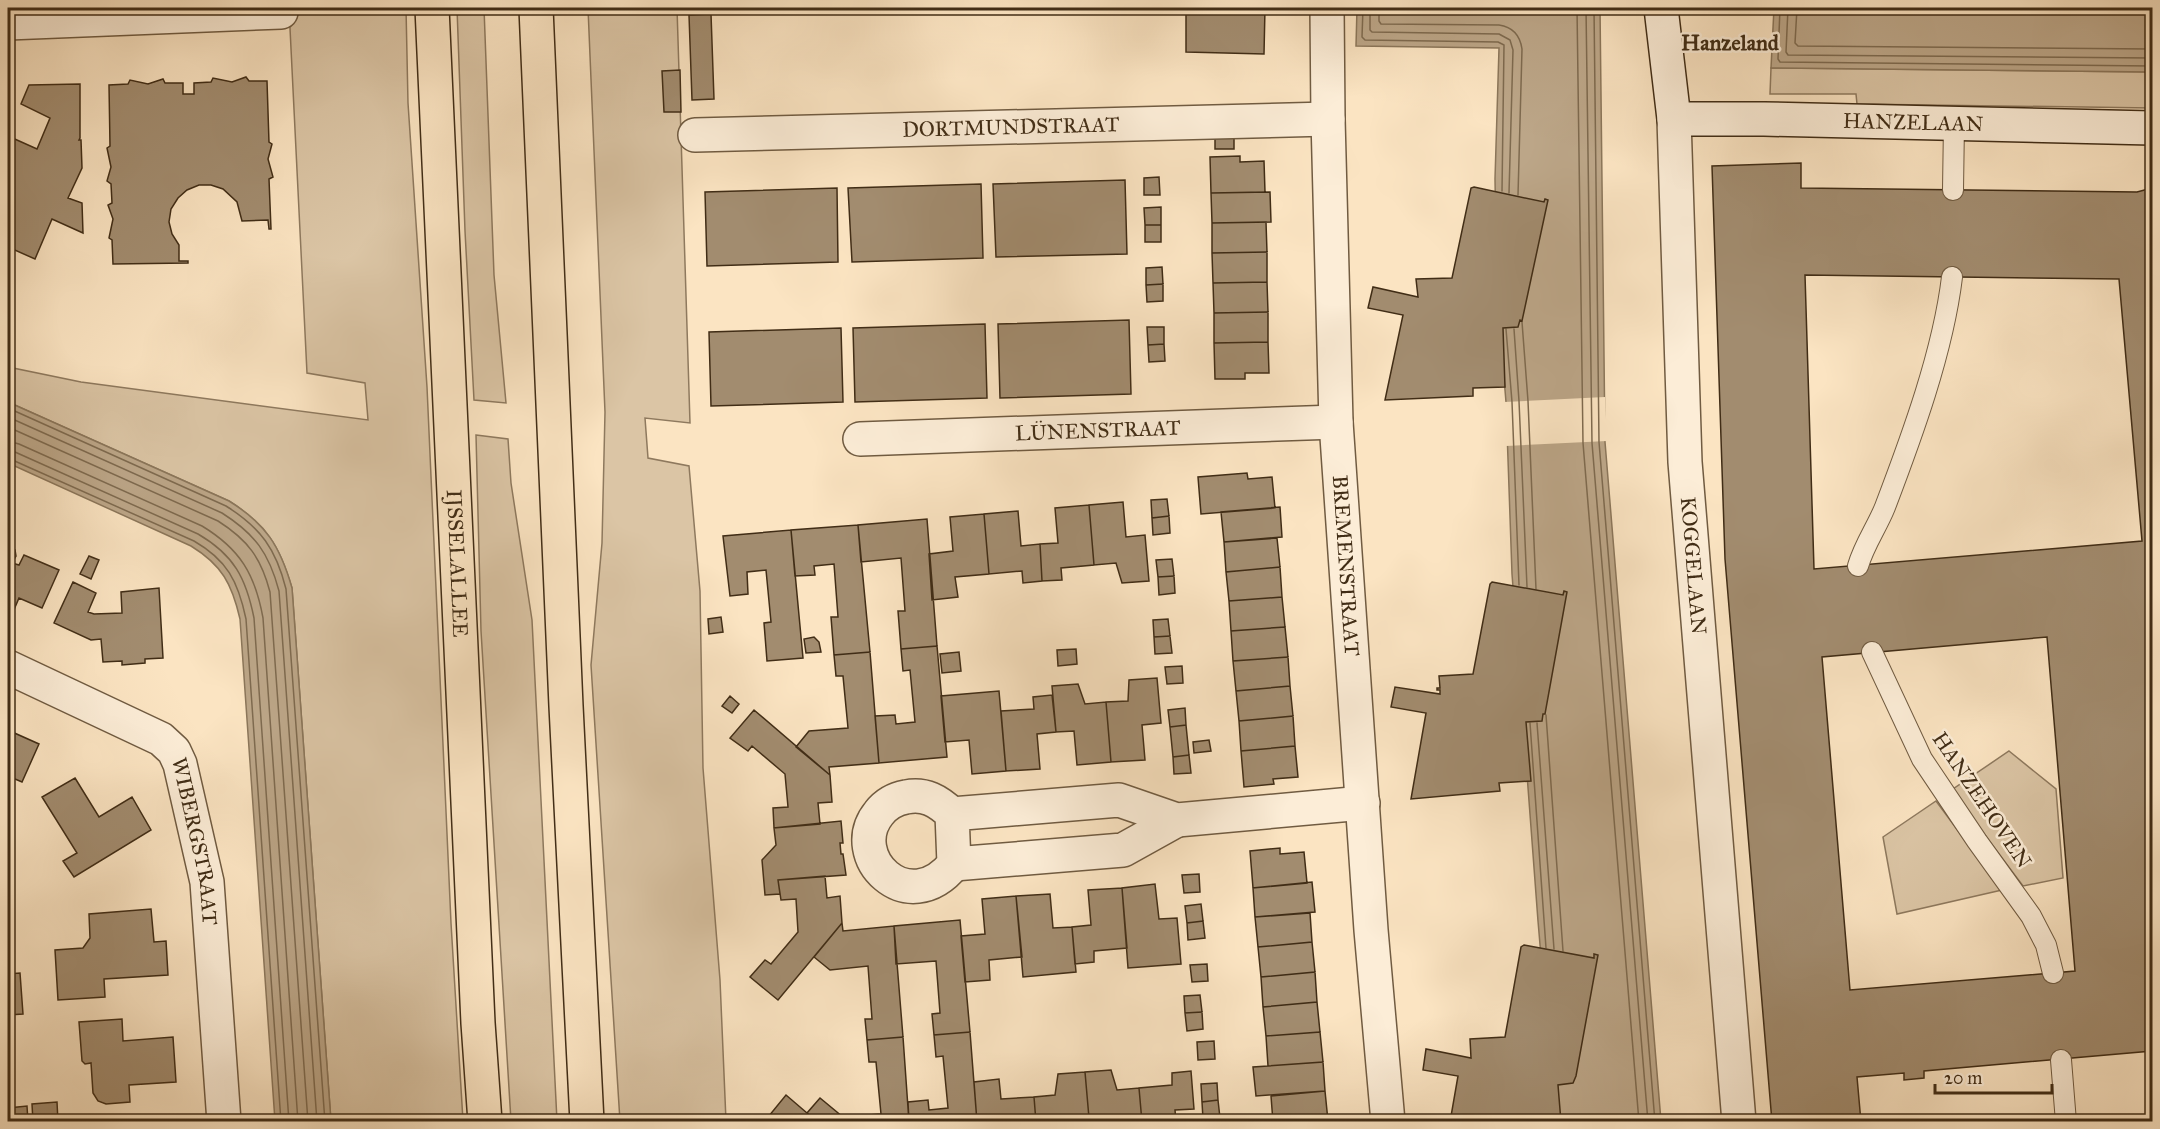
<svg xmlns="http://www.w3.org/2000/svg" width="2160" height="1129" font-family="'IM FELL Great Primer',serif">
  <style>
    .green { fill: #dbc5a5; stroke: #8e795e; stroke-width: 1.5 }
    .water { fill: #bca688; stroke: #8b765a; stroke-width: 1.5 }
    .pier { fill: #fbe4c2 }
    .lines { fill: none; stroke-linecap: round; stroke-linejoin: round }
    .shore { stroke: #7e6a4f; stroke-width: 1.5 }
    .building { fill: #a28c6f; stroke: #412d16; stroke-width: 1.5; fill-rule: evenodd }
    .lane-casing { stroke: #705b41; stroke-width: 22 }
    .street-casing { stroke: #705b41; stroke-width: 36 }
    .secondary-casing { stroke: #412d16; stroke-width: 36 }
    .primary-casing { stroke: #412d16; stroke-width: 36 }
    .lane { stroke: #fcedd7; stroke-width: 20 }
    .street { stroke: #fcedd7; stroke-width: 33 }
    .secondary { stroke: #fcedd7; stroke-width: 33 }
    .primary { stroke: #fbe4c2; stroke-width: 33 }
    .labels { text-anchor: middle; stroke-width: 5; stroke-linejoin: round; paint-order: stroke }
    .street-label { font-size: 21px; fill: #412d16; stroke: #fcedd7 }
    .neighbourhood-label { font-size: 22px; font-weight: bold; fill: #412d16; stroke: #fcedd7 }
  </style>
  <rect width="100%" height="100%" fill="#fbe4c2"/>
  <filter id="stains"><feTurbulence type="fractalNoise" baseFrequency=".00333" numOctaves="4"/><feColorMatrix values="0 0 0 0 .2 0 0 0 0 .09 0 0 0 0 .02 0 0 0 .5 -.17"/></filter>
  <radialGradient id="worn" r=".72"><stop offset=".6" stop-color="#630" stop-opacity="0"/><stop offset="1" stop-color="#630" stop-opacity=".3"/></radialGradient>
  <!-- green -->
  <path class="green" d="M289 8H406L408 103 427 387 451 923 463 1121H331L292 588C280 546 266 524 229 501L8 402V367L81 382 368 420 365 383 307 373Z
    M457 8H484L494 275 506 403 474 400 465 231Z
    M588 8H677L690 423 645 418 648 458 689 466 700 591 703 768 720 980 726 1121H620L591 665 602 543 605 412Z
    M1771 68 2152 72V108L1857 104 1856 94H1770Z
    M476 435 508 439 511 483 532 620 557 1121H511L481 631Z
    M2009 751 2056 789 2063 878 2023 886 1966 810 1953 789Z
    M1936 801 2002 890 1897 914 1883 837Z"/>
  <!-- water -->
  <path class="water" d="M1357 8H1600L1605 442 1661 1121H1555L1538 921 1512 574 1506 402 1497 295 1495 179 1499 48 1356 46Z
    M1774 8H2152V72L1771 68Z
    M8 402 229 501C266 524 280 546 292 588L331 1121H275L240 619C232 584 222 565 191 546L8 463Z"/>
  <!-- pier -->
  <path class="pier" d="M1605 397 1607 441 1506 446 1504 402Z"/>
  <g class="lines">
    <!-- shore -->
    <path class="shore" d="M1363 8 1362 37 1365 40 1498 42 1504 45 1502 191
      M1370 8V30L1372 32 1499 34 1510 40 1513 50 1509 193
      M1379 8V21L1381 24 1499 25C1513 27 1520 35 1522 49L1518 195
      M1577 8 1583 443 1639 1122
      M1586 8 1592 443 1648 1122
      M1594 8 1599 442 1655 1122
      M1780 8 1778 59 1780 62 2152 66
      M1788 8 1786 52 1788 55 2152 58
      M1797 8 1795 43 1798 46 2152 49
      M1522 322 1528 401 1536 589
      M1506 329 1512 402 1519 585
      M1514 329 1519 401 1527 587
      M8 408 226 506C261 528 276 549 286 589L325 1122
      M8 417 222 513C255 534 269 553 279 591L317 1122
      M8 427 218 521C248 540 261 558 270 592L308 1122
      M8 441 19 444 202 526C240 549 255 574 263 618L298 1122
      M8 451 15 452 198 534C234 555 246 578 254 618L289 1122
      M8 458 194 541C227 560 238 581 246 619L281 1122
      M1546 715 1563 951
      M1530 723 1546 948
      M1537 723 1554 949"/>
  </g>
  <!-- building -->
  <path class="building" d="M1186 8H1265L1264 54 1186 52Z
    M711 14 714 99 692 100 689 15Z
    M680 70 681 112H664L662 71Z
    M246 77 249 81H267L269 142 272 144 268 159 273 177 269 179 271 229H269L268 220 242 221 237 202 223 189 211 185H199L187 190 178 198 171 209 169 222 172 234 179 245V261H188V263L113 264 112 240 109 238 113 219 108 205 112 203 111 184 107 181 111 167 107 148 110 146 109 85 128 84 130 80 148 84 163 79 165 83H183V94H194V83L211 82 213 78 232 82Z
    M80 84V138L79 140H81L82 168 68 198 82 203 83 233 52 219 35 259 8 247V182L12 172 8 171V136L37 149 50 118 21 104 29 85Z
    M1234 134V149H1215V135Z
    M1240 156V162L1264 161 1265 192 1211 193 1210 157Z
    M1801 163V188L2137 192 2152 188V1051L1924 1071V1078L1904 1080V1073L1857 1077 1861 1122H1772L1725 559 1712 166ZM1805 275 2119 279 2142 541 1814 569ZM2047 637 2075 971 1850 990 1822 657Z
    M1159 177 1160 195H1144V178Z
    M1125 180 1127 254 996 257 993 184Z
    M981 184 983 258 852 262 848 188Z
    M1474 187 1544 202 1545 199 1548 200 1522 321 1520 320 1518 327 1503 328 1505 387 1473 388V396L1385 400 1403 315 1368 308 1373 287 1418 297 1416 279 1452 278 1471 188Z
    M837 188 838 262 707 266 705 192Z
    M1270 192 1271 222 1212 223 1211 193Z
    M1161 207V225H1145L1144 208Z
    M1266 222 1267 252 1212 253V223Z
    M1145 225H1161V242H1145Z
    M1267 252V282L1213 283 1212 253Z
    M1162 267 1163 284 1146 285V268Z
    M1267 282 1268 312 1214 313 1213 283Z
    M1163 284V301L1147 302 1146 285Z
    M1268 312V342L1214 343V313Z
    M1129 320 1131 394 1000 398 998 324Z
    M985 324 987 398 855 402 853 328Z
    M1147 327H1164V344L1148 345Z
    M841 328 843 402 711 406 709 332Z
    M1268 342 1269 373H1245V379H1215L1214 343Z
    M1164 344 1165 361 1149 362 1148 345Z
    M1247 473 1248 479 1272 477 1275 508 1201 514 1198 477Z
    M1167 499 1169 516 1152 518 1151 500Z
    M1123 502 1126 537 1145 535 1149 581 1122 583 1116 563 1094 565 1089 505Z
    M1089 505 1094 565 1061 568 1062 580 1042 581 1040 544 1058 543 1055 508Z
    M1280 507 1282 537 1224 542 1221 512Z
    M1018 511 1021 546 1040 544 1042 581 1023 583 1022 571 989 574 984 514Z
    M984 514 989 574 955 577 958 597 932 600 929 554 953 551 950 517Z
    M1169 516 1170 533 1153 535 1152 518Z
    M927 519 937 646 901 649 898 611H905L901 558 861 562 858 525Z
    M858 525 870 652 834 655 831 617H838L834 564 814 566 815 575 795 576 791 530Z
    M791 530 803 658 767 661 764 623 771 622 766 570 747 572 748 594 730 596 723 536Z
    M1277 538 1280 567 1226 572 1224 542Z
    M8 544 15 550 16 556 12 563 19 565 24 555 59 570 42 608 19 598 10 619 8 618Z
    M89 556 99 560 91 579 80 574Z
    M1172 559 1174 576 1158 577 1156 560Z
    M1280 567 1282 597 1229 601 1226 572Z
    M1174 576 1175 593 1159 595 1158 577Z
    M73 582 96 593 88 612 94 614 122 613 121 592 159 588 163 658 145 659V663L122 665V661L103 662 101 639 91 640 54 623Z
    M1492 582 1563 595 1564 591 1567 592 1545 714H1543L1542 721 1526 722 1531 781 1499 783 1500 791 1411 799 1426 713 1391 707 1395 687 1440 694V690H1437V688H1440L1439 676 1473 674 1490 584Z
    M1282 597 1285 627 1231 631 1229 601Z
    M721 617 723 632 709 634 708 619Z
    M1168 619 1170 636 1154 637 1153 620Z
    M1285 627 1288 657 1233 661 1231 631Z
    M1170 636 1172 653 1155 654 1154 637Z
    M814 637 819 642 821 652 806 653 804 639Z
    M937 646 947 757 879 763 875 716 895 715 896 724 915 722 910 670 903 671 901 649Z
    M1076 649 1077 664 1058 666 1057 650Z
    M870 652 879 763 829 767 830 775 796 747 809 731 848 728 843 676H836L834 655Z
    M959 652 961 671 942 673 940 654Z
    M1288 657 1290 686 1236 691 1233 661Z
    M1182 666 1183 683 1167 684 1165 667Z
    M1157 678 1161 723 1142 725 1145 760 1111 762 1106 702 1128 701 1129 680Z
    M1078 684 1085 704 1106 702 1111 762 1077 765 1074 731 1056 732 1052 686Z
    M1290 686 1293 716 1239 721 1236 691Z
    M999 691 1006 771 972 774 969 740 945 742 941 696Z
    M1052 695 1056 732 1037 734 1040 769 1006 771 1001 711 1034 709 1033 697Z
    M730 696 739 704 732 713 722 706Z
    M1185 708 1186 725 1170 727 1168 710Z
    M754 710 830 775 832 802 818 803 820 824 774 828 773 808 788 807 785 774 752 746 748 751 730 738Z
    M1293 716 1295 746 1241 751 1239 721Z
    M8 721 13 724 10 731 39 744 22 782 8 776Z
    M1186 725 1189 755 1173 757 1170 727Z
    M1209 740 1211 751 1194 753 1193 742Z
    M1295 746 1298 777 1273 779 1274 784 1244 787 1241 751Z
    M1189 755 1191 773 1174 774 1173 757Z
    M75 778 99 817 132 797 151 830 74 877 63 861 77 853 42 797Z
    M841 821 843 843H840L841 854H843L846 875 778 880 780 894 765 895 762 860 776 845 774 828Z
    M1280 848V854L1304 852 1307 883 1253 888 1250 851Z
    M1199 874 1200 892 1184 893 1182 875Z
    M825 876 827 898 840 896 842 923 778 1000 750 977 765 960 771 964 798 932 796 899 781 900 778 880Z
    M1312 882 1315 912 1255 917 1253 888Z
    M1155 884 1159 919 1177 918 1181 964 1128 968 1122 888Z
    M1122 888 1127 948 1094 951V962L1075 964 1072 927 1091 925 1088 890Z
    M1050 894 1053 928 1072 927 1076 972 1023 977 1016 896Z
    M1016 896 1022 957 989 960 990 980 965 982 961 936 985 934 982 899Z
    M1201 904 1203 921 1187 923 1185 906Z
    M151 909 154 942 166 941 168 975 104 979 105 997 58 1000 55 950 83 948 90 938 89 914Z
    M1310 913 1312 942 1258 947 1255 917Z
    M960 920 970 1032 934 1035 932 1014 940 1013 936 961 896 964 894 926Z
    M1203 921 1205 938 1188 940 1187 923Z
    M842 923 843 931 894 926 903 1037 867 1040 865 1019H872L868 966 830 970 814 957Z
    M1312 942 1315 972 1261 977 1258 947Z
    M1524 945 1594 958V954L1598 955 1576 1076 1573 1083 1558 1085 1561 1122H1450L1458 1076 1423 1070 1426 1049 1471 1058 1470 1039 1505 1037 1521 947Z
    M1207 964 1208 981 1192 982 1190 965Z
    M1315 972 1317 1002 1263 1007 1261 977Z
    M20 973 23 1014 8 1015V974Z
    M1200 995 1202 1012 1185 1013 1184 996Z
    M1317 1002 1320 1032 1266 1036 1263 1007Z
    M1202 1012 1203 1029 1187 1031 1185 1013Z
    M122 1019 123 1041 173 1037 176 1082 129 1085 130 1102 106 1104 98 1101 93 1093 91 1063 85 1064 82 1061 79 1022Z
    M970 1032 977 1122H909L908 1102 928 1100 929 1110 948 1108 943 1056 936 1057 934 1035Z
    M1320 1032 1323 1062 1268 1066 1266 1036Z
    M903 1037 909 1122H818L807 1113 820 1098 843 1117 881 1114 876 1062H869L867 1040Z
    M1214 1041 1215 1059 1198 1060 1197 1042Z
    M1323 1062 1325 1091 1256 1096 1253 1067Z
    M1111 1070 1117 1090 1139 1088 1142 1122H1107V1116L1089 1118 1085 1072Z
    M1191 1071 1194 1109 1175 1110 1176 1122H1142L1139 1088 1172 1085V1073Z
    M1085 1072 1089 1118 1070 1119V1122H1036L1034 1097 1055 1095 1058 1074Z
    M999 1079 1001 1099 1034 1097 1036 1122H977L974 1082Z
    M1217 1083 1218 1100 1202 1102 1201 1084Z
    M1325 1091 1328 1121 1273 1122 1271 1096Z
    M786 1095 807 1113 818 1122H764Z
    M1218 1100 1220 1118 1203 1119 1202 1102Z
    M57 1102 58 1122H33L32 1104Z
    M27 1106 28 1122H8V1108Z"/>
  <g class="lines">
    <defs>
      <path id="lane" d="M1953 190 1954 123
        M1858 566C1864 545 1877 527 1885 507 1912 436 1943 352 1952 277
        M1872 652 1922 759 1977 841 2031 916 2046 945 2053 973
        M2061 1060 2066 1122"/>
      <g id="street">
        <path id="s1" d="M1327 8 1328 119 1336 422 1371 930 1388 1122"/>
        <path d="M8 23 281 12"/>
        <path id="s2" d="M1674 119 1685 462 1739 1122"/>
        <path id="s3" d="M695 135 1328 119"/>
        <path id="s4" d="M860 439 1336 422"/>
        <path id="s5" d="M8 667 161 739 174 751 180 764 207 882 224 1122"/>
        <path d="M952 814 954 864C908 921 844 856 879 813 886 804 895 799 906 797 925 793 938 801 952 814L1119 800 1177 820 1363 803"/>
        <path d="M954 864 1123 850 1177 820"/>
      </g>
      <g id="secondary">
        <path id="s6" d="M1661 8 1674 119H1764L2152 128"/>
      </g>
      <g id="primary">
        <path id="s7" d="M432 8 478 1023 485 1122"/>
        <path d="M536 8 566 706 587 1122"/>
      </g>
    </defs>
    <!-- lane casing -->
    <use href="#lane" class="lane-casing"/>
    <!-- street casing -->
    <use href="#street" class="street-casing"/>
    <!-- secondary casing -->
    <use href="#secondary" class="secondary-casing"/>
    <!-- primary casing -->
    <use href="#primary" class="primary-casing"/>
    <!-- lane -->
    <use href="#lane" class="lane"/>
    <!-- street -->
    <use href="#street" class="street"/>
    <!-- secondary -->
    <use href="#secondary" class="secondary"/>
    <!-- primary -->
    <use href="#primary" class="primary"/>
  </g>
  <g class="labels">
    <!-- street labels -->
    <g class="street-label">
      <text dy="7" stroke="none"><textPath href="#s6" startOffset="351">HANZELAAN</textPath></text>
      <text dy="7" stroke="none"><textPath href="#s3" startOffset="316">DORTMUNDSTRAAT</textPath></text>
      <text dy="7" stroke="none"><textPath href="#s4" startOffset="238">LÜNENSTRAAT</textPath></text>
      <text dy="7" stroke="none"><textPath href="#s7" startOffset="556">IJSSELALLEE</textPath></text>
      <text dy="7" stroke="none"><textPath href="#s1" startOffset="558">BREMENSTRAAT</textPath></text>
      <text dy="7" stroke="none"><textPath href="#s2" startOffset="447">KOGGELAAN</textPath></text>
      <text transform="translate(1982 800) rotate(56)" y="7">HANZEHOVEN</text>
      <text dy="7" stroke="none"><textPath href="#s5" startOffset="280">WIBERGSTRAAT</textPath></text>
    </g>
    <!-- neighbourhood labels -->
    <g class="neighbourhood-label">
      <text x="1730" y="50">Hanzeland</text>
    </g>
  </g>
  <!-- margin -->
  <rect width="2160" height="1129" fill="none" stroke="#fbe4c2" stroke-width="30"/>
  <rect x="9" y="9" width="2142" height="1111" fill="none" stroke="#412d16" stroke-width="3"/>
  <rect x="15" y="15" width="2130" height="1099" fill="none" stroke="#412d16" stroke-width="1.5"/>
  <!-- scale -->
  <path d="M1935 1084v9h117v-9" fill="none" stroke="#412d16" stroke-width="3"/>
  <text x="1944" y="1084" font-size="18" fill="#412d16" stroke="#fcedd7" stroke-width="4.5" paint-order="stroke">20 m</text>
  <rect width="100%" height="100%" filter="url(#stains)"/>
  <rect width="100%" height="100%" fill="url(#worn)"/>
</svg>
